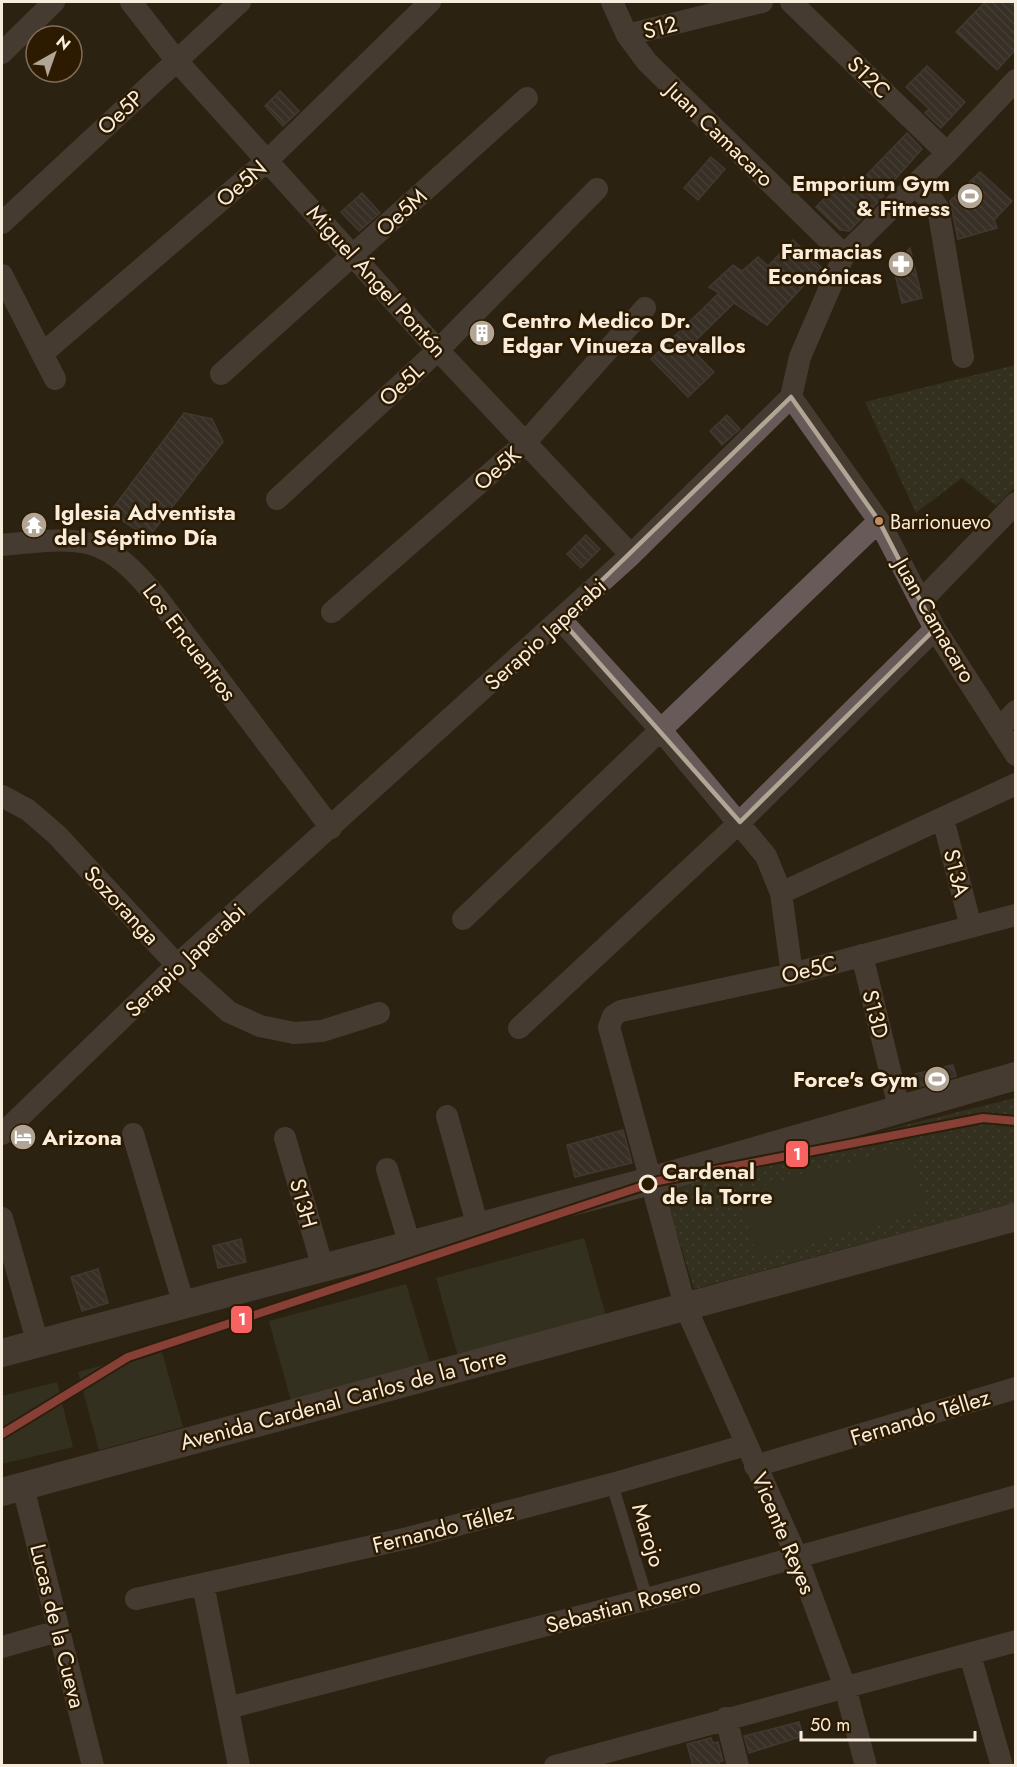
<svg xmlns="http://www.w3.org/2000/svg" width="1017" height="1767" font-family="Jost,sans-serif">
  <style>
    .park { fill: url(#park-dots) }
    .pitch { fill: #3c402f }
    .building { fill: url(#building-back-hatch); stroke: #5c5554; stroke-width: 1.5 }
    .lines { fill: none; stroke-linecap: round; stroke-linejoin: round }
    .service { stroke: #675a58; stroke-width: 12 }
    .minor { stroke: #675a58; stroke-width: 22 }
    .tertiary { stroke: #675a58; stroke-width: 28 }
    .metro-1-casing { stroke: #2c1b00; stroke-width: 12 }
    .metro-1 { stroke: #f76362; stroke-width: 8 }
    .marked { fill: none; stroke: #b1a595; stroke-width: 4.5; stroke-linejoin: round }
    .bus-dot { fill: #c18c65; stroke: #2c1b00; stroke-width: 2 }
    .stop-dot { fill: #2c1b00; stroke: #f8ecdc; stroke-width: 3 }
    .labels { text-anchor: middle; stroke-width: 5; stroke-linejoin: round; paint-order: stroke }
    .bus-label { font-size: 20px; fill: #f8ecdc; stroke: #2c1b00; text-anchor: start }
    .street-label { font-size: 22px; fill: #f8ecdc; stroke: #2c1b00 }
    .poi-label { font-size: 22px; font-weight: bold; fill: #f8ecdc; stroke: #2c1b00; text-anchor: end }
    .stop-label { font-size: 22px; font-weight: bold; fill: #f8ecdc; stroke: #2c1b00; text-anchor: start }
    .line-badge { stroke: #2c1b00; stroke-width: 2 }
    .badge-label { font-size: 16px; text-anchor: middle; font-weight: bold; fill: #fff }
  </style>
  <defs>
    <pattern id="park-dots" width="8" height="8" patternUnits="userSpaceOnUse" patternTransform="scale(1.5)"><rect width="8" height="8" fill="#3c402f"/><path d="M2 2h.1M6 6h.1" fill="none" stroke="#595c4d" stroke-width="1.8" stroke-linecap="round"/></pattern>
    <pattern id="building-back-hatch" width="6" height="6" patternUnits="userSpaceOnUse" patternTransform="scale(1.5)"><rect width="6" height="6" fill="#48413f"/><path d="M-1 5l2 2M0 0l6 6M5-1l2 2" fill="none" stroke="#635d5a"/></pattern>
  </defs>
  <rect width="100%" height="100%" fill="#2c2212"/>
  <!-- park -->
  <path class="park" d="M1015 365V487L996 506 962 478 916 513 865 402Z
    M1015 1098V1203L694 1289 664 1191 913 1123Z"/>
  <!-- pitch -->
  <path class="pitch" d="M907 1147 927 1211 757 1258 737 1192Z
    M584 1238 606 1316 458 1356 436 1278Z
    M406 1284 430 1363 291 1401 269 1321Z
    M161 1349 183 1427 99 1450 78 1372Z
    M57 1382 73 1447 2 1464V1396Z"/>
  <!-- building -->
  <path class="building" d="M985 2H1016V49L997 70 956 32Z
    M927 66 965 102 941 128 925 113 929 109 906 87Z
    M280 91 299 111 283 126 265 106Z
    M907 133 922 149 882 194 884 196 849 231 840 230 816 207 844 178 854 188Z
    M711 157 725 169 698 200 684 188Z
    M980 172 1012 201 994 220 997 228 958 239 950 201Z
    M362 193 380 213 359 231 341 212Z
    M793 240 821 267 767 325 734 303 689 347 714 372 688 397 651 359 719 293 709 287 733 265 742 271 758 257 768 266Z
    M910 248 922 298 902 303 893 266Z
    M184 413 212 419 223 442 148 538 110 512Z
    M727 415 740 429 722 445 710 431Z
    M586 535 600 549 581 568 567 554Z
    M953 1065 956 1076 919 1087 915 1074Z
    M623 1130 632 1163 575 1177 567 1145Z
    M241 1239 246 1262 218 1268 213 1246Z
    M98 1269 108 1303 82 1311 71 1277Z
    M799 1722 803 1736 749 1753 744 1736Z
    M711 1738 713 1743 718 1742 723 1761 719 1762 720 1766H693L687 1744Z"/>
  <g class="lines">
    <!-- service -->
    <path class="service" d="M612 1484 647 1599"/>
    <!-- minor -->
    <path class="minor" d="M131 2 176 60 438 350 631 555
      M612 2 627 35 647 62 844 255
      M791 2 947 153
      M627 35 762 2
      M2 53 54 2
      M913 186 933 201 938 208 963 357
      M2 223 240 2
      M2 275 55 379
      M42 354 268 160 430 2
      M221 374 527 98
      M791 397 879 521 935 629 1016 755
      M277 499 438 350 597 189
      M2 545C84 537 104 532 159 600L331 828
      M921 601 1016 503
      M332 612 525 443 645 308
      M561 620 659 728 766 856 781 893 792 974
      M1000 728 1016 711
      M2 796 28 810 57 835 177 965 229 1012 260 1026 294 1033 322 1031 379 1013
      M943 819 971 927
      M781 893 1016 784
      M463 919 879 521
      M862 955 899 1108
      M519 1028 740 822 935 629
      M447 1116 478 1227
      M2 1134 177 965 631 555 791 397 800 357 844 255 947 153 1016 80
      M133 1134 184 1305
      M285 1138 323 1268
      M387 1169 410 1245
      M2 1218 38 1344
      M755 1466 1016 1388
      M23 1487 93 1766
      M203 1584 239 1766
      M136 1599 408 1538 612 1484 746 1445
      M2 1647 58 1631
      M970 1655 1002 1766
      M228 1708 647 1599 1016 1496
      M726 1718 738 1766
      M555 1766 1016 1641
      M866 1766 845 1687 797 1557 685 1306 609 1027 613 1016 621 1011 792 974 1016 915"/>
    <!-- tertiary -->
    <path class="tertiary" d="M2 1353 650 1181 1016 1076
      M2 1492 1016 1217"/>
    <defs>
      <path id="metro-1" d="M2 1434 128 1357 658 1181 983 1118 1016 1121"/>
    </defs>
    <!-- metro-1 casing -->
    <use href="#metro-1" class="metro-1-casing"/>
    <!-- metro-1 -->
    <use href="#metro-1" class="metro-1"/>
  </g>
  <!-- marked area -->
  <path d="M0 0H1017V1767H0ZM791 397 879 521 935 629 740 822 561 620Z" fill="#2c2212" fill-opacity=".55" fill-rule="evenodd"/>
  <path class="marked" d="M791 397 879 521 935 629 740 822 561 620Z"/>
  <!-- icons -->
  <defs>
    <symbol id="stadium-disc" viewBox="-11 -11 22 22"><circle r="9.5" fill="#b1a595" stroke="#2c1b00"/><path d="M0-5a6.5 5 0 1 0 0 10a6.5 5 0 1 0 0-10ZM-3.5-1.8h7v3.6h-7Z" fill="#fff"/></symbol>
    <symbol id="pharmacy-disc" viewBox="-11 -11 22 22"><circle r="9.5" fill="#b1a595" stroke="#2c1b00"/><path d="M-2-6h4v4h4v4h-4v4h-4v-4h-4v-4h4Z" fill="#fff"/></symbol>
    <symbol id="building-disc" viewBox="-11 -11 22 22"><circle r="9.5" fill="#b1a595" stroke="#2c1b00"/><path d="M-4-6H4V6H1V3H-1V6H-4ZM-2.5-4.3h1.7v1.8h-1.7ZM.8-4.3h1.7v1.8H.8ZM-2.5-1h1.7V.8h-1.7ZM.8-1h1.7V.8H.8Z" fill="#fff"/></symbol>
    <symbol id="temple-disc" viewBox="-11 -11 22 22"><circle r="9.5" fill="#b1a595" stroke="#2c1b00"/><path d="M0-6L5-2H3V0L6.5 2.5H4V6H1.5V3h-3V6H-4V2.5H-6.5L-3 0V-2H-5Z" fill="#fff"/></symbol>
    <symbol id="hotel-disc" viewBox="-11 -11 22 22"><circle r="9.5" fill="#b1a595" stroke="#2c1b00"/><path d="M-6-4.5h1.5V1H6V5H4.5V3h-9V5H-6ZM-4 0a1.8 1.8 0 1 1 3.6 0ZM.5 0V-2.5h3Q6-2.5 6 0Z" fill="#fff"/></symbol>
  </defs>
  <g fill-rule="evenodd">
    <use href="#stadium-disc" x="955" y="181" width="30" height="30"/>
    <use href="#pharmacy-disc" x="886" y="249" width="30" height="30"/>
    <use href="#building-disc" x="467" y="318" width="30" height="30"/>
    <use href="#temple-disc" x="19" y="510" width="30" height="30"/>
    <use href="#stadium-disc" x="922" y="1064" width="30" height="30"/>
    <use href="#hotel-disc" x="8" y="1122" width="30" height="30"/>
  </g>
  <!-- markers -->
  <circle class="bus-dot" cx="879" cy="521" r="5"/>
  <circle class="stop-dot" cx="648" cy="1184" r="8"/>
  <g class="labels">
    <!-- bus labels -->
    <g class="bus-label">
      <text x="890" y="529">Barrionuevo</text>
    </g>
    <!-- street labels -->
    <g class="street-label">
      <text transform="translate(660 27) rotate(-14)" y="8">S12</text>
      <text transform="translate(869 77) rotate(44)" y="8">S12C</text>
      <text transform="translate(120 112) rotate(-43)" y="8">Oe5P</text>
      <text transform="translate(720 134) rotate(44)" y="8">Juan Camacaro</text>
      <text transform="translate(241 183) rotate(-41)" y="8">Oe5N</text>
      <text transform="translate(401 212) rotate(-42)" y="8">Oe5M</text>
      <text transform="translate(377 281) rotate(48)" y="8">Miguel Ángel Pontón</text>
      <text transform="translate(401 384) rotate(-43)" y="8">Oe5L</text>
      <text transform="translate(497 468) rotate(-41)" y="8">Oe5K</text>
      <text transform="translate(935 620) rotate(60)" y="8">Juan Camacaro</text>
      <text transform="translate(545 634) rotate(-42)" y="8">Serapio Japerabi</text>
      <text transform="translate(190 642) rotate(53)" y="8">Los Encuentros</text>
      <text transform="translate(957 873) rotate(76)" y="8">S13A</text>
      <text transform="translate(122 905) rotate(47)" y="8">Sozoranga</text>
      <text transform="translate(185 960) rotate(-43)" y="8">Serapio Japerabi</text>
      <text transform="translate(809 969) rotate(-14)" y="8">Oe5C</text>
      <text transform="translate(876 1014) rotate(76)" y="8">S13D</text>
      <text transform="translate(304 1203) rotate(74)" y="8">S13H</text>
      <text transform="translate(343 1399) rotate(-15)" y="8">Avenida Cardenal Carlos de la Torre</text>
      <text transform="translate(920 1417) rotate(-17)" y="8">Fernando Téllez</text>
      <text transform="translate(443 1528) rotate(-14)" y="8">Fernando Téllez</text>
      <text transform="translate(784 1533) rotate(67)" y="8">Vicente Reyes</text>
      <text transform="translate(649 1535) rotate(73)" y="8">Marojo</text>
      <text transform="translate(623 1605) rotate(-15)" y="8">Sebastian Rosero</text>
      <text transform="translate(58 1626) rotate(76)" y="8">Lucas de la Cueva</text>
    </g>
    <!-- poi labels -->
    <g class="poi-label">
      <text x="950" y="191">Emporium Gym<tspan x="950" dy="25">&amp; Fitness</tspan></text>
      <text x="882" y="259">Farmacias<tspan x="882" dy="25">Econónicas</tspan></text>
      <text x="502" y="328" text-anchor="start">Centro Medico Dr.<tspan x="502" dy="25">Edgar Vinueza Cevallos</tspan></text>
      <text x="54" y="520" text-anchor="start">Iglesia Adventista<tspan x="54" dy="25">del Séptimo Día</tspan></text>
      <text x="918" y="1087">Force's Gym</text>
      <text x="42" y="1145" text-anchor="start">Arizona</text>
    </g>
    <!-- stop labels -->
    <g class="stop-label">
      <text x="662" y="1179">Cardenal<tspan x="662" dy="25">de la Torre</tspan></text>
    </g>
  </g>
  <g class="line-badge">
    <rect x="785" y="1140" width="24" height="28" rx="6" fill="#f76362"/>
    <rect x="230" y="1305" width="23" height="29" rx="6" fill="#f76362"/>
  </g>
  <g class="badge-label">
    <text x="797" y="1160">1</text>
    <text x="242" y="1325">1</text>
  </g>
  <!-- border -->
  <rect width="1017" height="1767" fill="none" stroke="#f8ecdc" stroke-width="6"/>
  <!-- north arrow -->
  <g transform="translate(54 54) rotate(40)"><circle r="28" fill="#2c1b00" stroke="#7e6f58" stroke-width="1.5"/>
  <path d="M0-4.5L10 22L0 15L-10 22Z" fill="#b1a595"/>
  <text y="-9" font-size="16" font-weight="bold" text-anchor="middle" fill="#f8ecdc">N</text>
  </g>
  <!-- scale -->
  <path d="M801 1731v9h174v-9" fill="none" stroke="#f8ecdc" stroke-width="3"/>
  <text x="810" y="1731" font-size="18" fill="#f8ecdc" stroke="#2c1b00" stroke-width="4.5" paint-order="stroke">50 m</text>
</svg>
